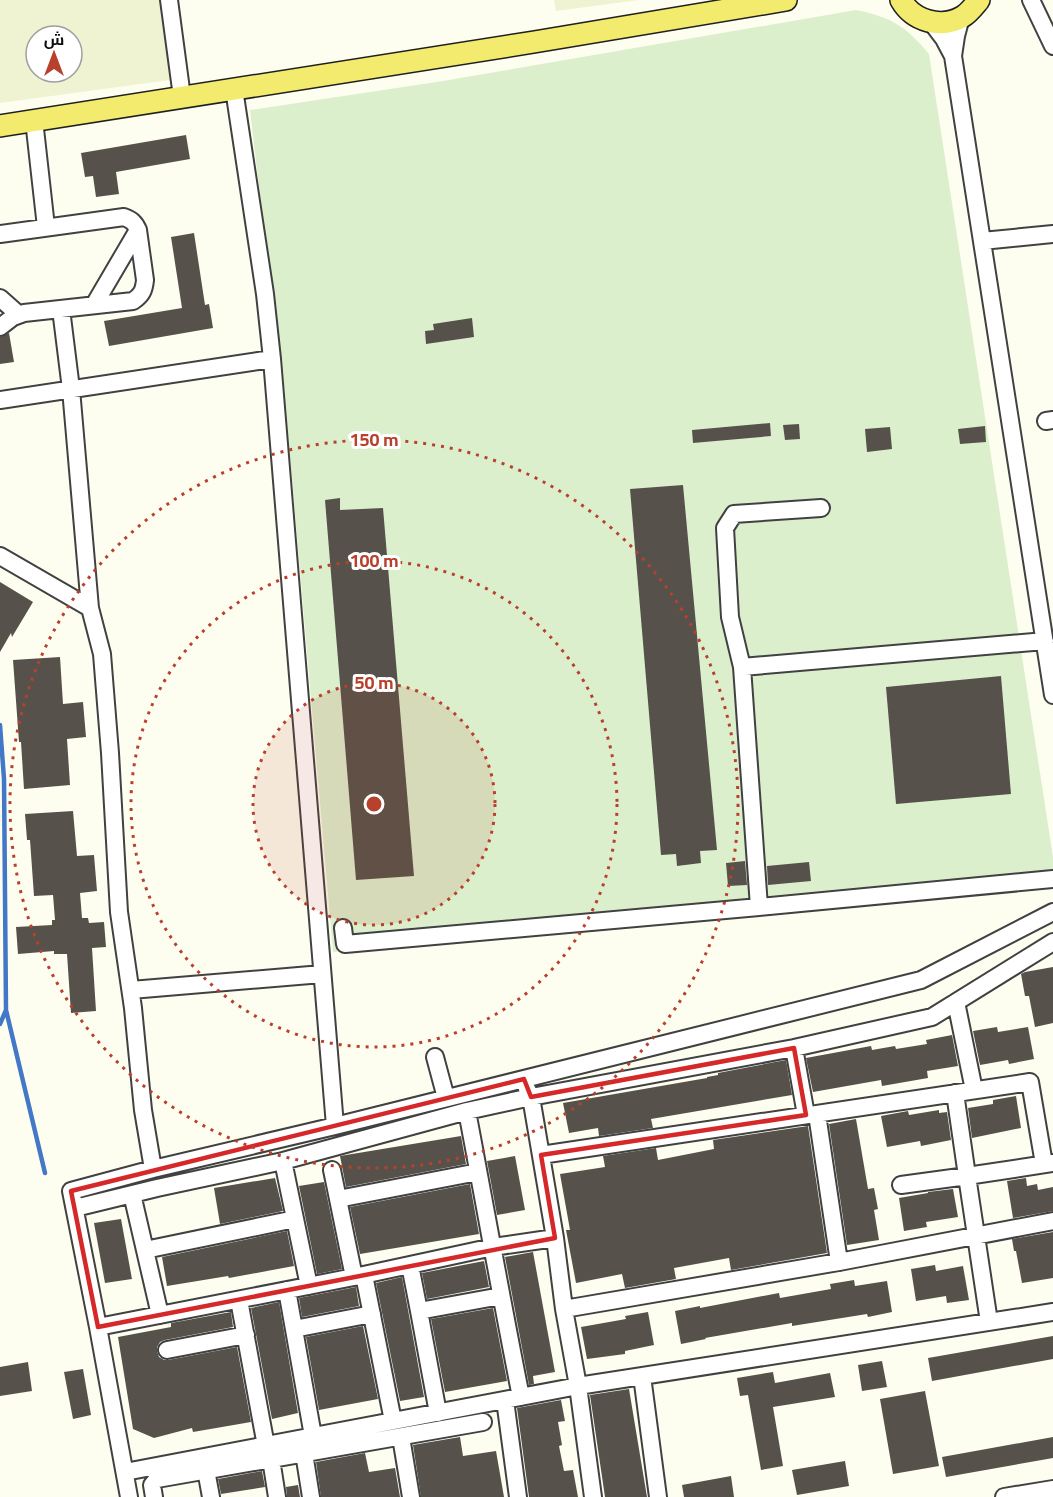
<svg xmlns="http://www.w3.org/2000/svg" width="1053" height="1497" font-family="Georgia,Cairo,serif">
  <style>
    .farmland { fill: #eff3d1; fill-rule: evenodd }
    .pitch { fill: #dcefcc }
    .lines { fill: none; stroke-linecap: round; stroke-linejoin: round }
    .stream { stroke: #4278c7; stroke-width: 4.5 }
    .building { fill: #56524b }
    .minor-casing { stroke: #414141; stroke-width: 20 }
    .major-casing { stroke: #1f1f1f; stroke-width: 24 }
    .minor { stroke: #fff; stroke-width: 16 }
    .major { stroke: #f2eb6d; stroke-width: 21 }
    .marked { fill: none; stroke: #d62828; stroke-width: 4.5; stroke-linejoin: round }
    .ring { fill: none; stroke: #b8412d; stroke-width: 3; stroke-dasharray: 3 6 }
    .centre { fill: #b8412d; stroke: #fff; stroke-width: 3 }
    .ring-label { font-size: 18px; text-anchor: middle; font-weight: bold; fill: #b8412d; stroke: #fff; stroke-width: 6; stroke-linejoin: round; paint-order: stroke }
  </style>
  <rect width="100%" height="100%" fill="#fefef0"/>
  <!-- farmland -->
  <path class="farmland" d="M0 0H163L170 80 0 103ZM36 36H72V72H36Z
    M554 0H639L556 11Z"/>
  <!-- pitch -->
  <path class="pitch" d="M856 10C891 17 906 26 929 54L1053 857V884L683 922 333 952 289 445 250 110 443 81Z"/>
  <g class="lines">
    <!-- stream -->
    <path class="stream" d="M0 725 4 779 6 1010 0 1024
      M6 1010 45 1173"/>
  </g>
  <!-- building -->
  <path class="building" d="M186 135 190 159 116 172 119 194 96 197 93 176 85 177 81 153Z
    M194 233 205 305 209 304 213 328 109 346 104 321 182 308 171 237Z
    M472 318 474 337 426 344 425 331 434 330 433 324Z
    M9 333 14 362 0 364V337Z
    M770 423 771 436 693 443 692 430Z
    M799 424 800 439 785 440 783 425Z
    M985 426 986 442 960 444 958 429Z
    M890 427 892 449 867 452 865 429Z
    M683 485 717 850 700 851 701 863 677 866 676 854 661 855 630 489Z
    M340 498V510L383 508 414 876 356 880 325 500Z
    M0 582 33 602 12 637 11 633 0 652Z
    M60 657 63 704 83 702 86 737 67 739 70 785 24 789 21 742H19L13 660Z
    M1001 676 1011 794 896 804 886 687Z
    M73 811 77 856 94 855 97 891 80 893 82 918H88L89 923 104 922 106 947 92 948 96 1011 71 1013 67 954H54V951L18 954 16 927 52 925V920H55L53 895 34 896 30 840H27L25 814Z
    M745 861 747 885 728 886 726 863Z
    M809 862 811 881 768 885 767 866Z
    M1053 967V1023L1035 1027 1029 996H1025L1021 974 1025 972Z
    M997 1027 998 1032 1028 1027 1034 1059 1009 1064 1008 1060 980 1065 973 1031Z
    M952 1035 958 1066 927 1071 928 1078 882 1086 881 1080 813 1092 806 1058 871 1046 872 1050 895 1046 896 1049 927 1044 926 1040Z
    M786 1060 792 1095 651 1119 653 1128 599 1136 598 1128 569 1133 563 1103 707 1078V1077L718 1075V1073Z
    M1016 1096 1021 1128 972 1138 968 1108 993 1104V1100Z
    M939 1110V1113L947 1112 951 1140 921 1146 920 1141 887 1147 881 1116 908 1111 909 1115Z
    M856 1119 868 1189 874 1188 878 1209 874 1210 879 1240 847 1245 829 1124Z
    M808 1126 827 1253 731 1270 729 1258 674 1268 676 1279 625 1288 622 1274 576 1283 566 1230H570L560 1174 605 1167 603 1156 656 1148 658 1160 714 1149 713 1140Z
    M461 1136 466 1164 346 1187 340 1156Z
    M515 1156 525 1210 497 1215 487 1161Z
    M275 1178 283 1211 220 1224 214 1188Z
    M1026 1178 1027 1186 1037 1184 1038 1190 1053 1187V1211L1013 1218 1007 1181Z
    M324 1182 342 1269 317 1274 299 1186Z
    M470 1184 479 1234 360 1254 350 1207Z
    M953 1189 958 1217 926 1222 927 1227 904 1231 899 1198 928 1193V1192Z
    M121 1219 132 1279 105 1283 94 1223Z
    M287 1231 294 1266 229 1278 228 1276 167 1286 162 1257Z
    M1053 1232V1278L1022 1283 1016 1251H1014L1012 1239Z
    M533 1252 555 1372 533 1376 534 1384 529 1385 505 1257Z
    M484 1261 489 1287 427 1299 422 1273Z
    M935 1265 936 1271 963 1266 969 1300 947 1303 946 1296 916 1301 911 1269Z
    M402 1277 424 1397 400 1401 376 1283Z
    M854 1280 855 1286 887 1281 892 1312 868 1317 867 1314 792 1326V1323L705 1338 706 1339 681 1344 675 1311 700 1306V1308L779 1293 780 1298 831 1289 830 1284Z
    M356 1287 359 1306 302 1317 299 1298Z
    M279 1302 298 1413 272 1419 251 1308Z
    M493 1308 507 1381 445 1392 431 1319Z
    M231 1312 233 1327 165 1340 160 1342 157 1347V1351L159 1357 164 1360H168L237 1347 251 1422 193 1432 192 1428 154 1438 133 1429 118 1337 171 1327V1323Z
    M648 1312 654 1345 625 1351V1354L587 1359 581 1327 626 1319 625 1316Z
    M363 1326 378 1399 319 1410 306 1337Z
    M1053 1336V1359L932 1381 928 1358Z
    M882 1361 887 1387 862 1391 858 1365Z
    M28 1362 32 1391 0 1396V1367Z
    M83 1369 91 1415 73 1419 64 1372Z
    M773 1372 775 1383 830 1373 835 1397 773 1407 783 1466 761 1470 748 1395 740 1396 737 1378Z
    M629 1389 647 1497H605L590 1395Z
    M925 1391 939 1466 893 1474 880 1399Z
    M561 1400 565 1421 558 1422 562 1445 559 1446 564 1471 573 1470 578 1497H529L517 1408Z
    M460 1437 463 1456 496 1451 504 1497H421L413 1445Z
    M1053 1437V1458L946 1477 942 1457Z
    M365 1453 369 1472 395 1468 400 1497H321L316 1462Z
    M845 1461 849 1486 797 1495 792 1470Z
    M262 1471 265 1487 221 1494 218 1479Z
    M731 1476 734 1497H684L682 1485Z
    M298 1485 300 1497H287L286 1487Z"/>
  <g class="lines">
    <defs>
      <path id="minor" d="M169 0 182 97
        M1031 0 1053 46
        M961 17 956 36 953 56 1053 695
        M931 22 944 39 953 56
        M234 89 265 294 272 359 335 1126
        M34 120 46 227
        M0 234 124 217C132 220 135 223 138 230L145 280C144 290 142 295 133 301L24 313 13 317 0 327
        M982 241 1053 234
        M0 298 18 314
        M94 305 138 230
        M61 309 71 389 90 608
        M0 400 272 359
        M1046 421 1053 420
        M0 556 90 608 102 654 110 753 119 912 133 1008 143 1110 153 1169
        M742 667 730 617 725 528 734 514 821 508
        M759 907 742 667 1045 641
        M343 928 345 944 759 907 1053 879
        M131 990 322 974
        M956 1002 974 1090
        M794 1048 806 1115
        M435 1057 446 1098
        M527 1089 531 1097 555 1238 564 1309 578 1386 593 1497
        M467 1111C485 1206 502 1302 521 1397
        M817 1114 839 1262
        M541 1155 1030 1082 1044 1164
        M283 1161 309 1286
        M332 1170 338 1199
        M901 1185 967 1176 955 1093
        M132 1194 160 1315
        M75 1208 157 1188 283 1161 467 1111 531 1097 794 1048 932 1017 1053 942
        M145 1250 295 1219
        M410 1265 419 1311
        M364 1275 393 1421
        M354 1277 338 1199 478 1172
        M287 1290 313 1436
        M239 1300 266 1446
        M564 1309 839 1262 1053 1221
        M989 1322 967 1176 1053 1163
        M98 1327 354 1277 493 1247 555 1238
        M294 1329 372 1314
        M167 1350 246 1335
        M642 1376 658 1497
        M505 1400 518 1497
        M438 1413 419 1311 501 1296
        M401 1437 411 1497
        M304 1453 311 1497
        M271 1459 277 1497
        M206 1470 211 1497
        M125 1472 578 1386 1053 1312
        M129 1497 98 1327 71 1191 153 1169 335 1126 921 980 1053 912
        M154 1497 152 1485 157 1479 483 1422
        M1004 1497 1053 1489"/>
      <path id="major" d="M901 0C913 21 941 29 962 17 969 13 974 6 979 0
        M0 126 534 42 786 0"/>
    </defs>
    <!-- minor casing -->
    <use href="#minor" class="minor-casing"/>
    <!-- major casing -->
    <use href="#major" class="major-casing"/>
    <!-- minor -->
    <use href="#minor" class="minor"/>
    <!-- major -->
    <use href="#major" class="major"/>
  </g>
  <!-- marked area -->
  <path class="marked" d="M794 1048 806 1115 541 1155 555 1238 98 1327 71 1191 524 1079 531 1097Z"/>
  <!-- distance rings -->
  <circle cx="374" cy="804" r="121" fill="#b8412d" fill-opacity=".12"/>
  <g class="ring">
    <circle cx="374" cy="804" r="121"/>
    <circle cx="374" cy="804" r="243"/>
    <circle cx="374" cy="804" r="364"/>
  </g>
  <circle cx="374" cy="804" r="9" class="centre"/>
  <g class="ring-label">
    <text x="374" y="446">150 m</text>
    <text x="374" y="567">100 m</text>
    <text x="374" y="689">50 m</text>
  </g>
  <!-- north arrow -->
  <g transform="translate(54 54)"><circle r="28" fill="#ffffff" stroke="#9f9f9f" stroke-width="1.5"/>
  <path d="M0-4.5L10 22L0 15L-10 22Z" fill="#b8412d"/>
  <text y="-9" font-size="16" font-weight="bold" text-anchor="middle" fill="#0e0e0e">ش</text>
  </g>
</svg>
